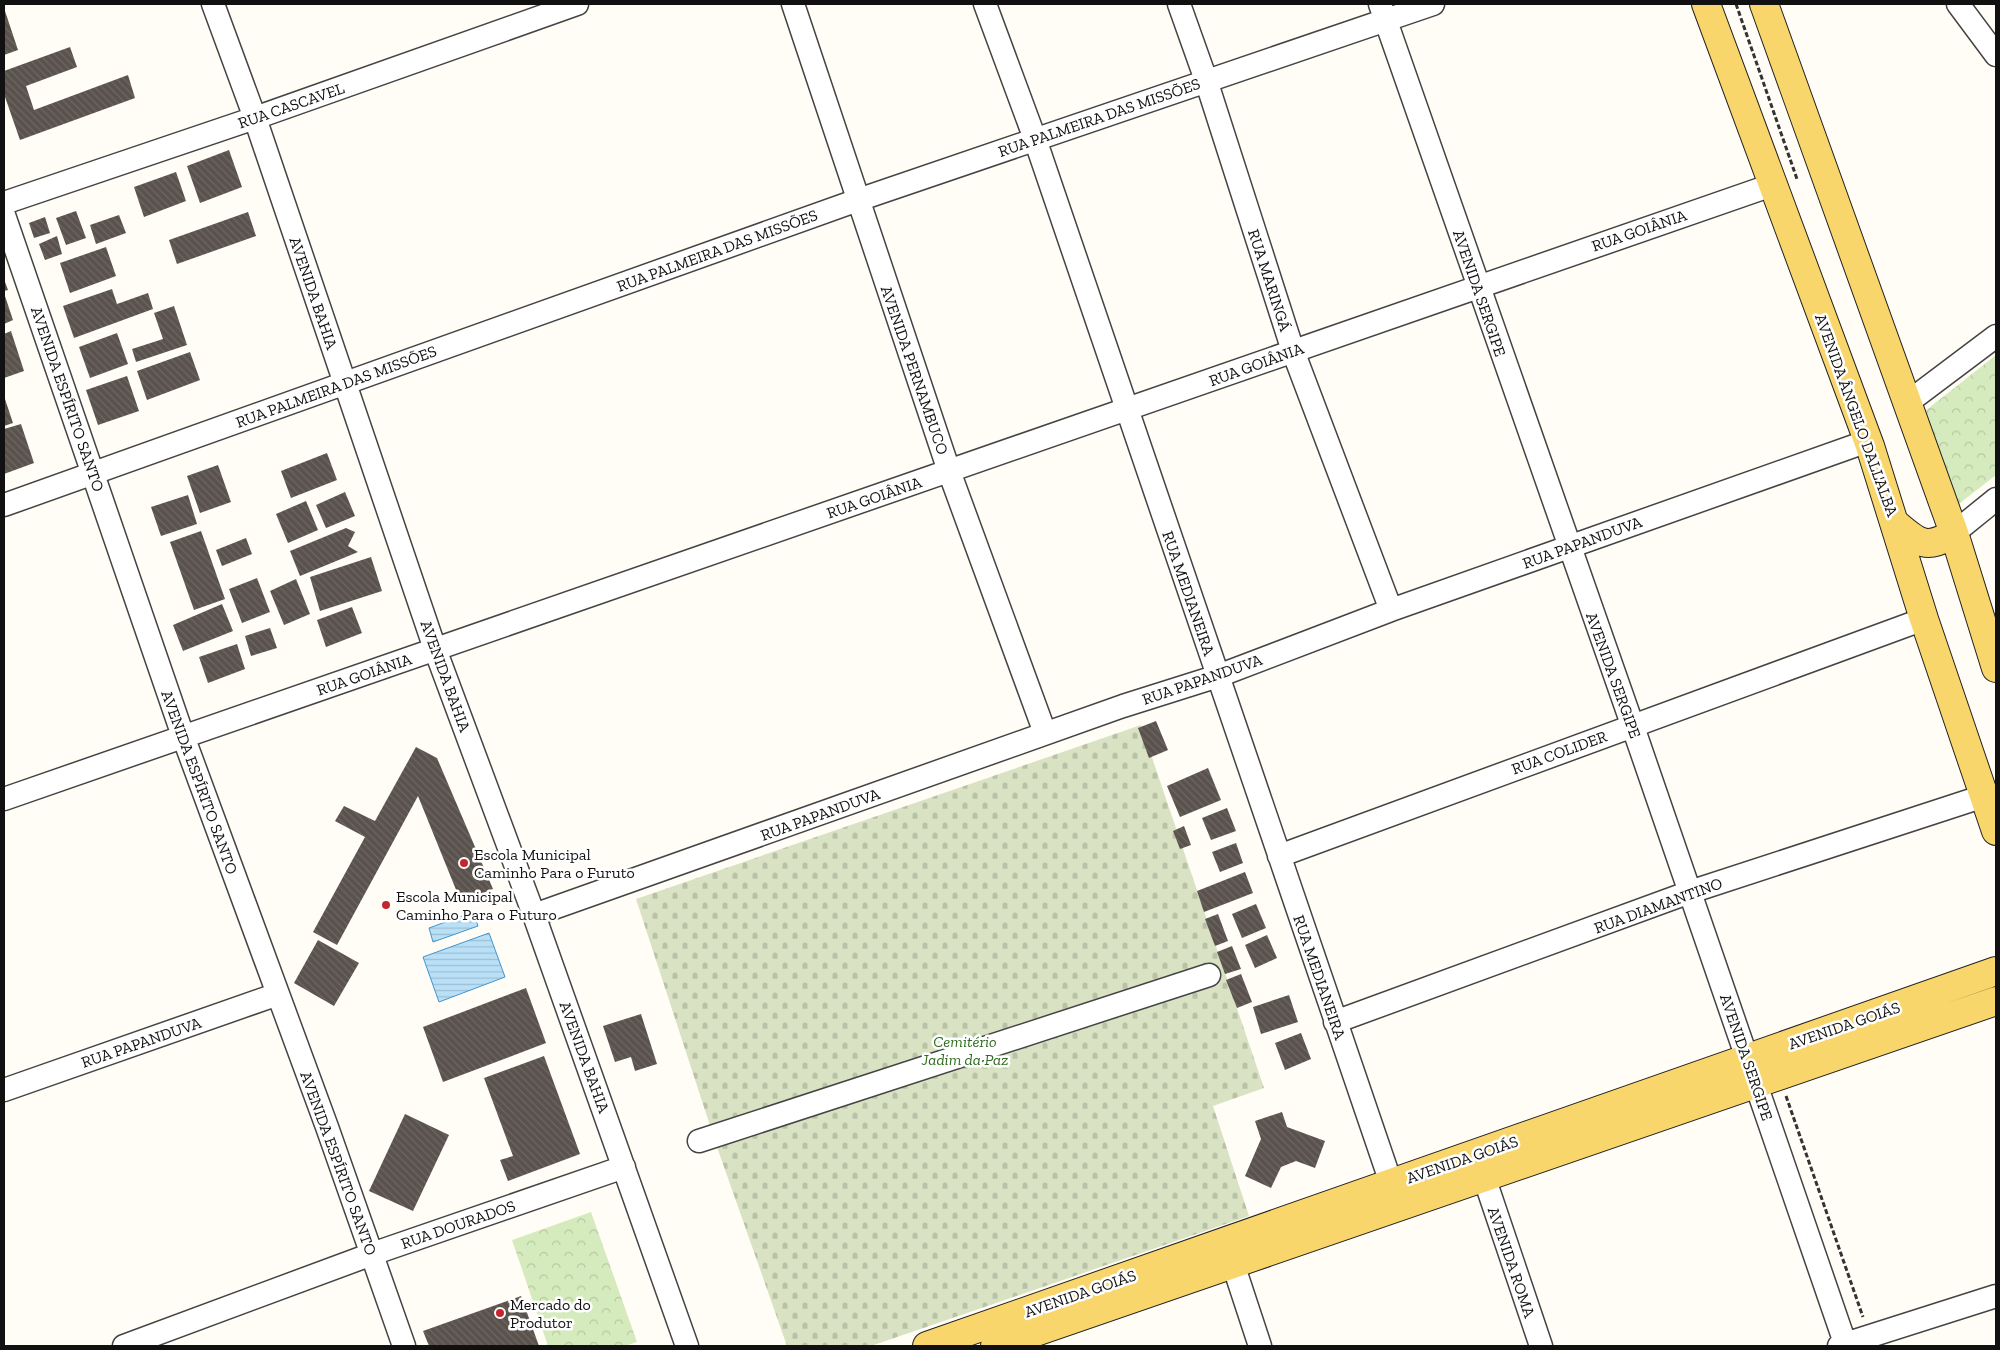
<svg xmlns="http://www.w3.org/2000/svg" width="2000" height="1350" font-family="'Zilla Slab',serif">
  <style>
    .cemetery { fill: url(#cemetery-stones) }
    .park { fill: url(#park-crowns) }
    .water { fill: url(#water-rules); stroke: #3f96cf }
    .building { fill: url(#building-back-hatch) }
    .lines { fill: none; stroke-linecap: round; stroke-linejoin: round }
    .minor-casing { stroke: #444; stroke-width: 25 }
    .major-casing { stroke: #222; stroke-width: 30 }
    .path { stroke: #333; stroke-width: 3; stroke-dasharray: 5 2.5; stroke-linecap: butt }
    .minor { stroke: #fff; stroke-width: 22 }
    .major { stroke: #f9d66b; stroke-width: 28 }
    .poi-dot { fill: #c4262e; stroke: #fff; stroke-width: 2 }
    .labels { text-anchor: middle; stroke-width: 5; stroke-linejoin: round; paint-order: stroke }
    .street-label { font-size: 16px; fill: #111; stroke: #fff }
    .poi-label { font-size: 16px; fill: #111; stroke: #fff; text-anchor: start }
    .park-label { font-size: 16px; font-style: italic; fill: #2f6b1f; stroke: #fff }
  </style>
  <defs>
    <pattern id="cemetery-stones" width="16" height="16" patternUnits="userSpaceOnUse" patternTransform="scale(1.25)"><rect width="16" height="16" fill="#d9e3c4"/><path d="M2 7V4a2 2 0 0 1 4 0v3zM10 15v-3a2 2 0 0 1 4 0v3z" fill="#b9c2a7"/></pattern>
    <pattern id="park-crowns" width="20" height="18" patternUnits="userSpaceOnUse" patternTransform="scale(1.25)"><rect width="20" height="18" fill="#d5ebbd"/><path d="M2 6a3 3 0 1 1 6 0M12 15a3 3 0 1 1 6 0" fill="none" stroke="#b6c8a1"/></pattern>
    <pattern id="water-rules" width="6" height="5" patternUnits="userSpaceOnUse" patternTransform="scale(1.25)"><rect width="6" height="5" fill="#b9e0f7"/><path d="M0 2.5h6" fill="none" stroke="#9ebfd3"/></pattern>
    <pattern id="building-back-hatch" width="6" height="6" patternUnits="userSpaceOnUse" patternTransform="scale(1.25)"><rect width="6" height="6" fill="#5a524d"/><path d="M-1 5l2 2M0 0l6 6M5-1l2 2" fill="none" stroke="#6d6662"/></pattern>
  </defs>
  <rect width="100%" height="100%" fill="#fffdf5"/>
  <!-- cemetery -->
  <path class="cemetery" d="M1141 725 1264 1088 1213 1106 1249 1216 871 1346H787L717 1147 636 899Z"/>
  <!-- park -->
  <path class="park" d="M1996 355V475L1951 510 1920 415Z
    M591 1212 637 1342 625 1346H548L512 1240Z"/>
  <!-- water -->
  <path class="water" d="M473 912 478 926 433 942 429 928Z
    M489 933 505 977 439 1002 423 957Z"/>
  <!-- building -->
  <path class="building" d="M4 8 18 50 4 55Z
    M70 47 77 67 26 86 34 110 128 75 135 98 20 140 4 94V71Z
    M229 150 242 187 200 203 187 166Z
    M176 172 186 201 144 217 134 187Z
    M76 211 86 238 66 245 56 218Z
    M248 212 256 236 177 264 169 240Z
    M119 215 126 233 96 244 90 225Z
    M45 217 50 233 34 238 29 223Z
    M57 236 62 254 45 260 39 244Z
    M106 247 116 276 70 293 60 263Z
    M4 279 8 290 4 291Z
    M112 289 117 304 148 293 153 309 74 338 63 306Z
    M4 293 13 320 4 324Z
    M174 306 187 345 136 362 132 349 163 339 154 313Z
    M11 331 24 371 4 378V334Z
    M117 333 128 364 90 378 79 347Z
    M190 352 200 380 147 400 137 371Z
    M127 376 139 411 98 425 86 390Z
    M4 396 13 423 4 426Z
    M21 424 34 463 4 474V429Z
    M327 453 337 480 291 498 281 471Z
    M218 465 231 502 200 513 187 476Z
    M345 492 355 516 326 528 316 505Z
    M188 495 197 524 161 536 151 507Z
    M306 501 318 530 288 543 276 514Z
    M346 528 355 532 348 546 358 552 300 576 290 551Z
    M201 531 225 599 194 610 170 542Z
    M246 538 252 554 222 566 216 550Z
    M371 557 382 591 320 611 310 577Z
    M257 578 270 612 242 623 229 589Z
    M296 579 310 614 284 625 270 591Z
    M222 604 233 631 183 651 173 625Z
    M352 607 362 633 326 647 317 620Z
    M270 628 277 648 251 656 245 636Z
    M237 644 245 669 208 683 199 657Z
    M1156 721 1168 750 1149 758 1138 728Z
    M416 747 437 758 493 889 461 902 418 796 337 945 313 932 365 837 335 821 344 806 375 821Z
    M1208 768 1221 800 1180 817 1167 786Z
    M1227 808 1236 831 1211 840 1202 818Z
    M1184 826 1191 845 1180 849 1173 831Z
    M1236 843 1243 863 1220 872 1212 852Z
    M1245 872 1253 893 1204 912 1197 891Z
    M1256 904 1266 928 1242 938 1232 914Z
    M1218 914 1228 941 1215 946 1205 919Z
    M1267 935 1277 958 1255 968 1245 945Z
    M318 940 359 963 334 1006 294 983Z
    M1232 946 1241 969 1225 974 1217 952Z
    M1241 974 1252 1002 1237 1008 1226 980Z
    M526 988 546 1043 443 1082 423 1027Z
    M1289 995 1298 1022 1261 1034 1253 1007Z
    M641 1014 657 1064 635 1071 631 1057 615 1062 603 1026Z
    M1301 1033 1311 1059 1285 1070 1275 1043Z
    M544 1056 580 1154 508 1181 500 1160 513 1156 484 1078Z
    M1282 1112 1287 1127 1325 1141 1315 1168 1296 1161 1281 1167 1271 1188 1245 1176 1261 1139 1255 1121Z
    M405 1114 449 1135 413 1211 369 1191Z
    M521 1296 539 1346H429L423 1331Z"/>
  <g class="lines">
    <defs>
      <path id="minor" d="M213 4 255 118 435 649 534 915 687 1346
        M793 4 949 471 1045 733
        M985 4 1035 139 1391 1183
        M1179 4 1206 80 1293 351 1391 610
        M1380 4 1632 724 1846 1346
        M1958 4 1996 55
        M4 203 255 118 577 4
        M4 215 183 736 327 1127 404 1346
        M1907 403 1996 336
        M4 505 858 200 1433 4
        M1954 533 1996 499
        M4 799 1772 185
        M1279 856 1924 619
        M534 915 1123 706 1218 676 1391 610 1868 441
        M1335 1022 1690 892 1984 796
        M4 1090 278 994
        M699 1141 1209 975
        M1484 1177 1541 1346
        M1233 1264 1260 1346
        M124 1346 372 1254 624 1167
        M1839 1346 1996 1296"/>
      <path id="major" d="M1706 4 1870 446 1924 619 1996 831
        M1764 4 1954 533 1996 668
        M1896 524C1919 544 1927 550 1954 533
        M927 1346 1996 971
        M995 1346 1996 1001"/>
    </defs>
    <!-- minor casing -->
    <use href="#minor" class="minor-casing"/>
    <!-- major casing -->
    <use href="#major" class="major-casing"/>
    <!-- path -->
    <path class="path" d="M1736 4 1797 179
      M1786 1096 1863 1317"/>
    <!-- minor -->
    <use href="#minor" class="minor"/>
    <!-- major -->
    <use href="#major" class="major"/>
  </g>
  <!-- markers -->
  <g class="poi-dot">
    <circle cx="464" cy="863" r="5"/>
    <circle cx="386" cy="905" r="5"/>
    <circle cx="500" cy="1313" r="5"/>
  </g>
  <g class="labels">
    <!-- street labels -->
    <g class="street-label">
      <text transform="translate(291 105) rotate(-19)" y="6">RUA CASCAVEL</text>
      <text transform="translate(1099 117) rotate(-19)" y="6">RUA PALMEIRA DAS MISSÕES</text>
      <text transform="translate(1639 230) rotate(-19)" y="6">RUA GOIÂNIA</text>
      <text transform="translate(717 250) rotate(-20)" y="6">RUA PALMEIRA DAS MISSÕES</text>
      <text transform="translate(1270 280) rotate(72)" y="6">RUA MARINGÁ</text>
      <text transform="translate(314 293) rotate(71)" y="6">AVENIDA BAHIA</text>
      <text transform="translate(1480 293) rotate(71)" y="6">AVENIDA SERGIPE</text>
      <text transform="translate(1256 364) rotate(-20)" y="6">RUA GOIÂNIA</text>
      <text transform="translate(915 370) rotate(71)" y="6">AVENIDA PERNAMBUCO</text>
      <text transform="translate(336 386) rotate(-20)" y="6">RUA PALMEIRA DAS MISSÕES</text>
      <text transform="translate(68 399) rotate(71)" y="6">AVENIDA ESPÍRITO SANTO</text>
      <text transform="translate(1857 415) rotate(70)" y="6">AVENIDA ÂNGELO DALL'ALBA</text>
      <text transform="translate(874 497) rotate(-19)" y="6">RUA GOIÂNIA</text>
      <text transform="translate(1582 542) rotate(-20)" y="6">RUA PAPANDUVA</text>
      <text transform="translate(1189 593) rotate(71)" y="6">RUA MEDIANEIRA</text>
      <text transform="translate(364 674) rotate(-19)" y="6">RUA GOIÂNIA</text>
      <text transform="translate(1614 675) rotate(70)" y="6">AVENIDA SERGIPE</text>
      <text transform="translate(446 676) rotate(70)" y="6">AVENIDA BAHIA</text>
      <text transform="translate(1202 679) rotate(-19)" y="6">RUA PAPANDUVA</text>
      <text transform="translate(1559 752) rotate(-20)" y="6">RUA COLIDER</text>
      <text transform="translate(200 782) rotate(70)" y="6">AVENIDA ESPÍRITO SANTO</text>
      <text transform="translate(820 814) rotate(-20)" y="6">RUA PAPANDUVA</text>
      <text transform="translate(1658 905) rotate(-20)" y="6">RUA DIAMANTINO</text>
      <text transform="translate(1320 977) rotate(71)" y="6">RUA MEDIANEIRA</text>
      <text transform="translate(1844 1025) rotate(-19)" y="6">AVENIDA GOIÁS</text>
      <text transform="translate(141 1042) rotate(-19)" y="6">RUA PAPANDUVA</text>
      <text transform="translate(585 1057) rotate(70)" y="6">AVENIDA BAHIA</text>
      <text transform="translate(1747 1057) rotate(71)" y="6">AVENIDA SERGIPE</text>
      <text transform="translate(1462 1159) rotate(-19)" y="6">AVENIDA GOIÁS</text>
      <text transform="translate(339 1163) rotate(70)" y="6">AVENIDA ESPÍRITO SANTO</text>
      <text transform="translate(458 1224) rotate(-19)" y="6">RUA DOURADOS</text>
      <text transform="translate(1512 1262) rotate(71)" y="6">AVENIDA ROMA</text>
      <text transform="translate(1080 1293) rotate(-19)" y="6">AVENIDA GOIÁS</text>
    </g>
    <!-- poi labels -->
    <g class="poi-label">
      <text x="474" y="860">Escola Municipal<tspan x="474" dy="18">Caminho Para o Furuto</tspan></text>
      <text x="396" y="902">Escola Municipal<tspan x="396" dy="18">Caminho Para o Futuro</tspan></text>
      <text x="510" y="1310">Mercado do<tspan x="510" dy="18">Produtor</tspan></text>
    </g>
    <!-- park labels -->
    <g class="park-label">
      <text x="965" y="1047">Cemitério<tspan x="965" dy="18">Jadim da Paz</tspan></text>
    </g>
  </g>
  <!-- border -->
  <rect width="2000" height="1350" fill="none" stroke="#111111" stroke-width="10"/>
</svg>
